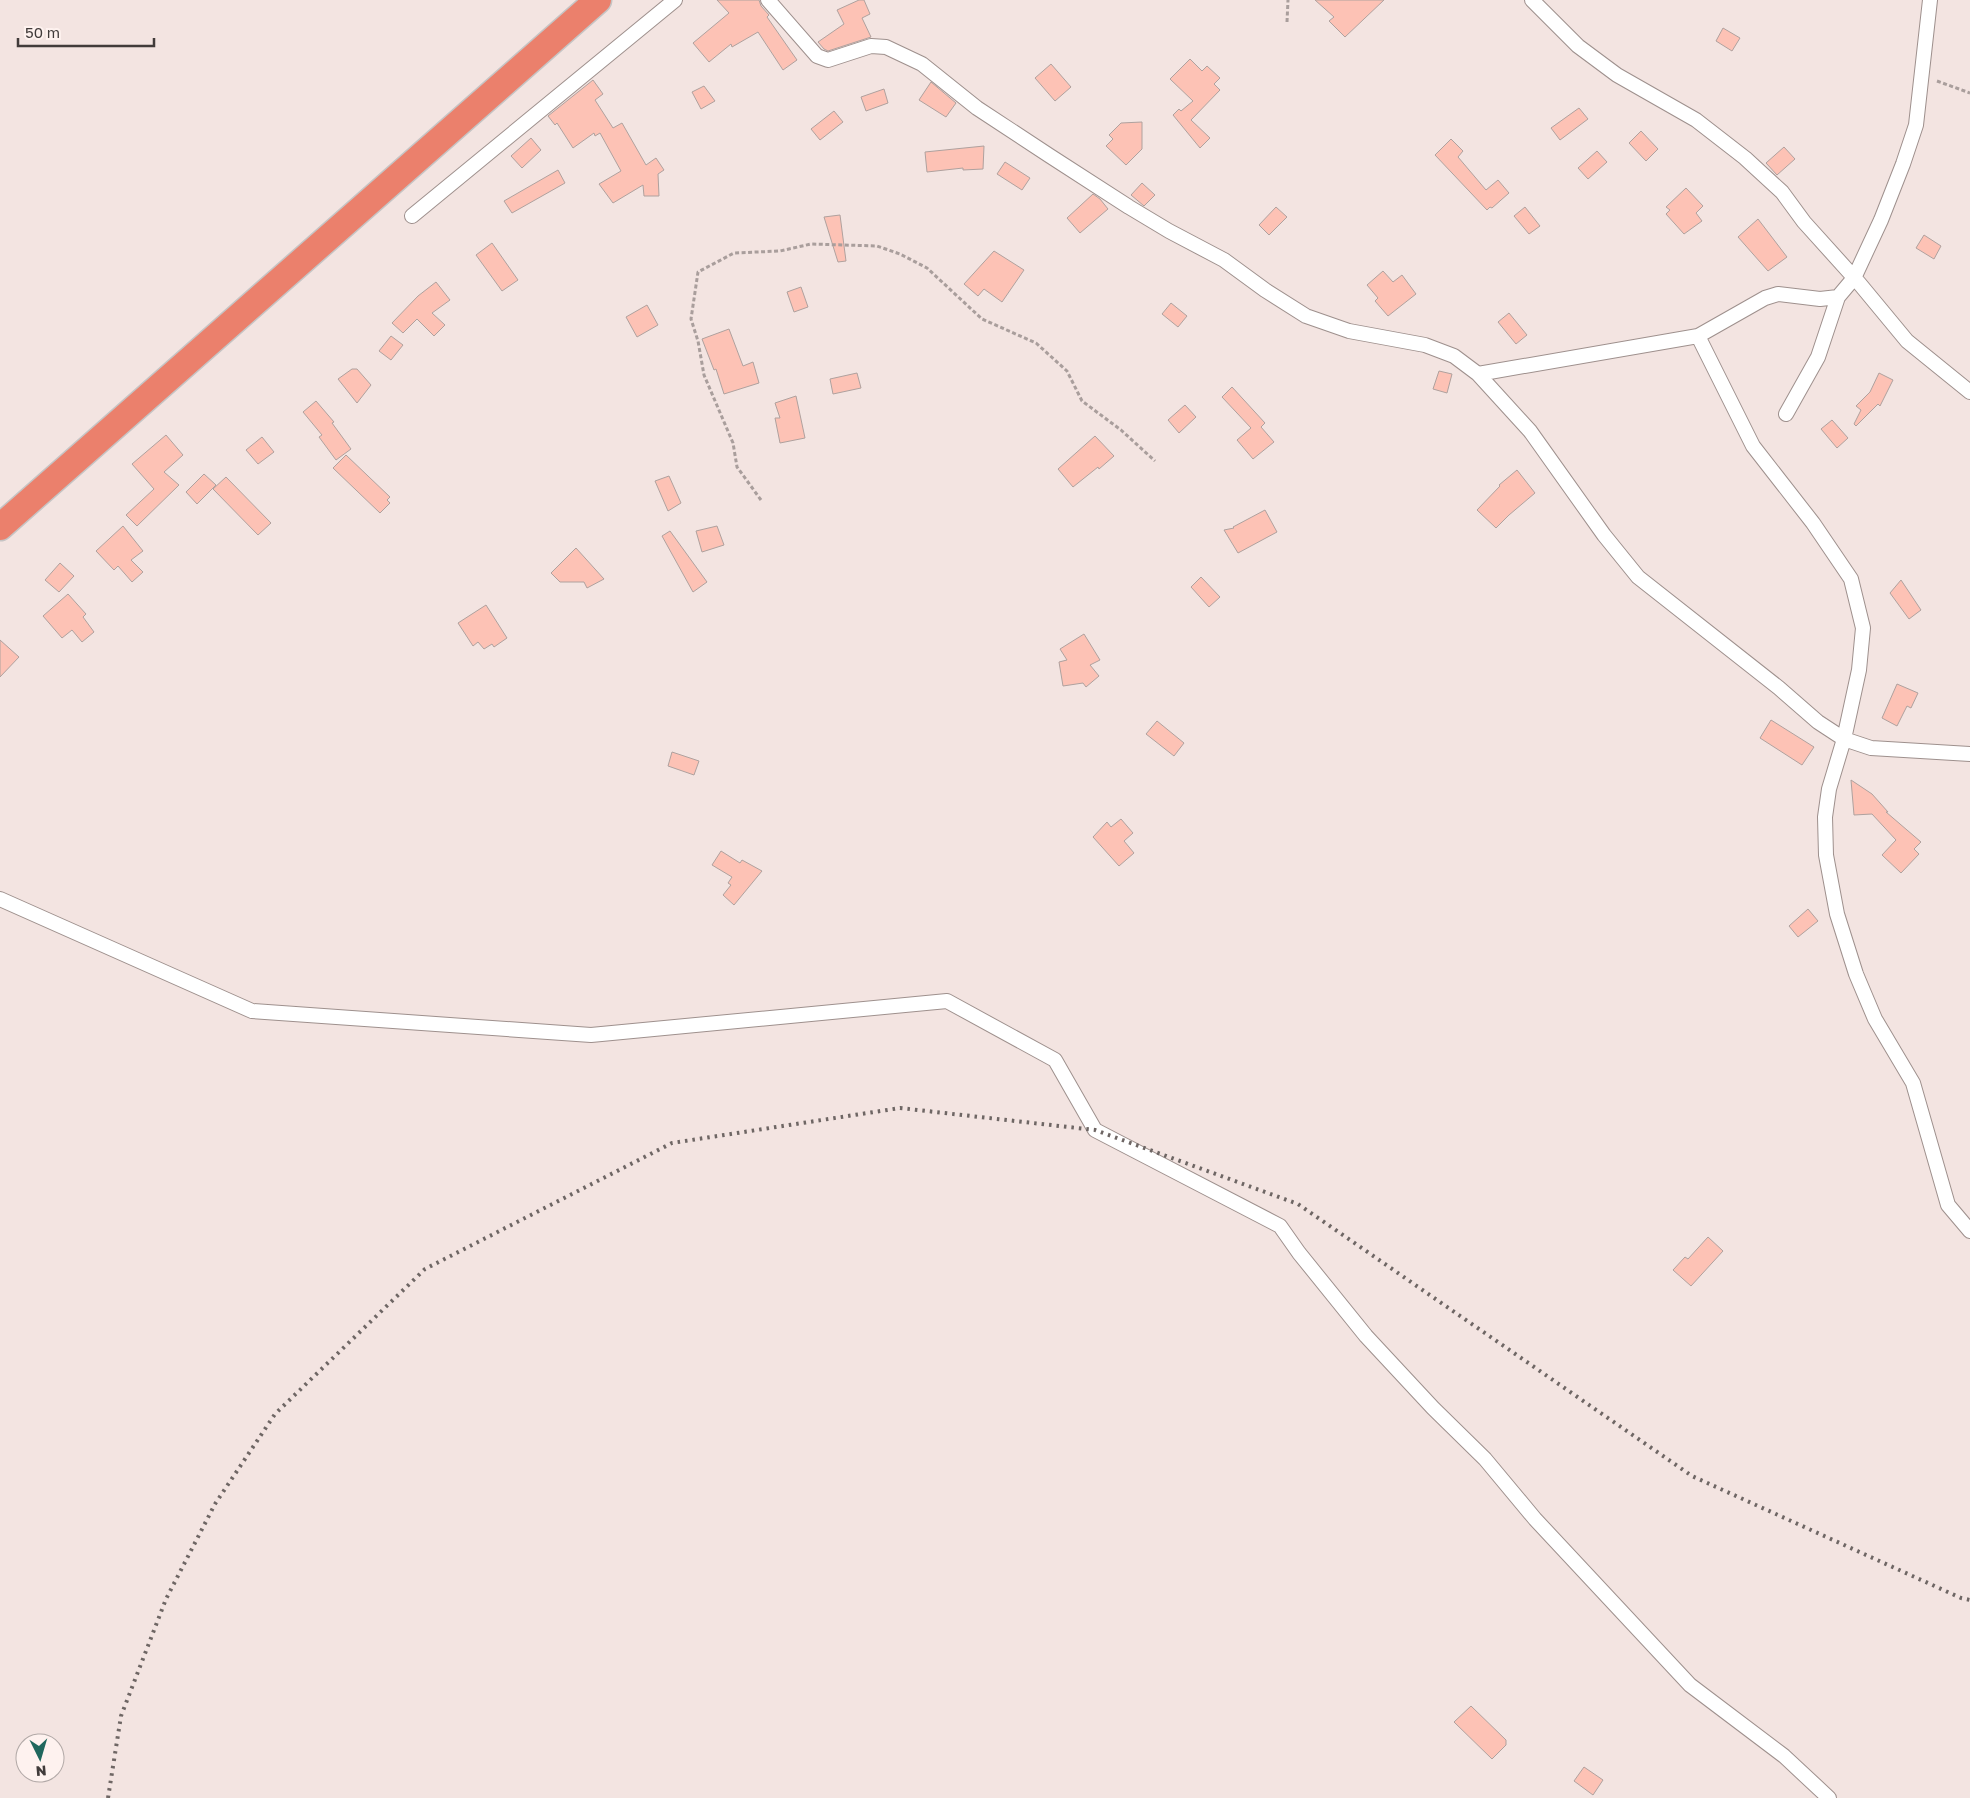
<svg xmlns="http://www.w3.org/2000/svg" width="1970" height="1798" font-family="'Golos Text',sans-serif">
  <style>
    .building { fill: #fdc2b5; stroke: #afa19e }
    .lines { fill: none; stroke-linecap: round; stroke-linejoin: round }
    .street-casing { stroke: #9e908d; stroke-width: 16 }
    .highway-casing { stroke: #c6c4c4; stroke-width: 29 }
    .path { stroke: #a99e9c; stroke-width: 3; stroke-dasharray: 4 2.5; stroke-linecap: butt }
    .street { stroke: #fff; stroke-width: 14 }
    .highway { stroke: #eb806c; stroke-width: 26 }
    .rail { stroke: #6e6664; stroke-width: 4; stroke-dasharray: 2.5 5; stroke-linecap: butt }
  </style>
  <rect width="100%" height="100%" fill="#f3e4e1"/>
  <!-- building -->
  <path class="building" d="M717 0H759L761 6 769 15 767 17 797 60 783 70 758 32 732 47 731 44 709 62 693 43 729 13Z
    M859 0H864L870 14 862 18 871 37 828 51 824 49 818 42 844 24 837 10Z
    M1315 0H1384L1345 37 1329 21 1334 17Z
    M1723 28 1740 38 1732 51 1716 41Z
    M1190 59 1202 71 1207 66 1220 78 1214 84 1220 90 1191 120 1210 138 1200 148 1173 115 1179 109 1181 111 1193 101 1170 79Z
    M1051 64 1071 87 1055 101 1035 78Z
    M593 80 603 94 595 100 613 128 622 123 646 165 656 158 664 170 658 174 659 196H644L643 185 613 203 599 184 621 171 600 133 595 136 594 133 573 148 557 123 555 125 548 116Z
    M931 82 956 103 946 117 919 100Z
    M704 86 715 101 701 109 692 92Z
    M884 89 888 103 866 111 861 97Z
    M1579 108 1588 119 1560 140 1551 128Z
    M834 111 843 122 820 140 811 129Z
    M1142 122V149L1126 165 1106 146 1113 139 1109 135 1121 123Z
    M1641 131 1658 149 1646 161 1629 143Z
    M531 138 541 150 522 168 511 156Z
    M1451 139 1463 151 1458 157 1486 190 1498 180 1509 193 1492 208 1490 207 1487 210 1435 155Z
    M984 146 983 169 963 170V168L927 172 925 152Z
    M1784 147 1795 159 1777 175 1766 163Z
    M1597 151 1607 162 1588 179 1578 168Z
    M1005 162 1030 178 1022 190 997 174Z
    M558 170 565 183 512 213 504 201Z
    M1142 183 1155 195 1144 206 1131 195Z
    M1686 188 1703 206 1696 213 1702 221 1684 234 1666 214 1670 210 1666 207Z
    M1093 194 1100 199 1108 209 1080 233 1067 218Z
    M1276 207 1287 217 1269 235 1259 225Z
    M1525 207 1540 226 1529 234 1514 216Z
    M840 215 846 261 838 262 824 217Z
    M1758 219 1787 257 1768 271 1738 237Z
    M1924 235 1941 246 1934 259 1916 248Z
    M492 243 518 280 502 291 476 255Z
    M994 251 1024 270 1002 302 984 289 978 296 964 284Z
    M1383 271 1393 282 1402 275 1416 294 1388 316 1375 301 1378 298 1367 285Z
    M436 282 450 300 432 313 445 325 434 336 417 319 403 333 392 323 418 296Z
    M801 287 808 307 794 312 787 292Z
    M1171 303 1187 316 1178 327 1162 314Z
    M647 305 658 325 637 337 626 317Z
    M1509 313 1527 335 1516 344 1498 322Z
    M729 329 743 366 753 362 759 383 724 394 716 369 714 370 702 339Z
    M391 336 403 345 391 360 379 351Z
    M352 369H357L371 385 357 403 338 379Z
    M1439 371 1452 374 1447 393 1433 389Z
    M857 373 861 388 833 394 830 379Z
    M1879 373 1893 380 1880 406 1878 404 1856 426 1854 424 1861 410 1856 406 1870 392Z
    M1232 387 1265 423 1261 427 1274 442 1253 459 1237 440 1251 428 1222 397Z
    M796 396 805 438 780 443 775 418H780L775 403Z
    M316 401 334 422 332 423 351 449 336 460 319 437 322 435 303 412Z
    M1185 405 1196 417 1179 433 1168 420Z
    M1832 420 1848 438 1837 448 1821 429Z
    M166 435 183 455 164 472 179 485 137 526 126 515 154 489 132 464Z
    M1095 436 1114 456 1099 469 1098 467 1073 487 1058 469Z
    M262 437 274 452 258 464 246 450Z
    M346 455 390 497 387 500 390 503 380 513 333 468Z
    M1517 470 1535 493 1509 515 1496 528 1477 510 1500 486 1499 485Z
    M204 474 216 485 197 504 186 492Z
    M669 476 681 503 668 511 655 481Z
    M226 477 271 523 258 535 213 489Z
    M1265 510 1277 532 1238 553 1224 530 1234 528 1233 527Z
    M123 526 143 551 131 560 143 572 132 582 118 566 114 570 96 551Z
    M717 526 724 545 702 552 696 531Z
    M670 531 707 582 693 592 662 536Z
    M576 548 604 579 587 588 584 582H560L551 573Z
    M60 563 74 576 59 592 45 580Z
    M1201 577 1220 597 1209 607 1191 587Z
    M1901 580 1921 610 1909 619 1890 593Z
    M68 594 86 614 83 617 94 632 82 642 72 630 62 638 43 616Z
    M486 605 507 638 494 647 492 644 484 649 478 642 473 646 458 623Z
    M1084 634 1100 660 1090 665 1099 676 1086 687 1083 683 1063 686 1059 662 1067 660 1060 649Z
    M0 640 19 657 0 677Z
    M1897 684 1918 693 1911 708 1907 706 1897 726 1882 718Z
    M1771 720 1814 747 1802 765 1760 738Z
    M1157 721 1184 743 1174 756 1146 734Z
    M672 752 699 761 694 775 668 766Z
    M1851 780 1872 794 1888 812H1886L1921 842 1914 849 1919 854 1901 873 1882 855 1896 840 1872 814 1854 815Z
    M1121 819 1133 833 1124 841 1134 853 1119 866 1093 837 1107 822 1111 827Z
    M721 851 740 863 742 860 762 871 734 905 723 895 731 885 728 883 732 877 712 865Z
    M1808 909 1818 921 1798 937 1789 926Z
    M1708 1237 1723 1251 1691 1286 1673 1270 1685 1257 1688 1259Z
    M1471 1706 1506 1740V1745L1492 1759 1454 1722Z
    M1584 1767 1603 1780 1593 1795 1574 1781Z"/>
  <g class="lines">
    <defs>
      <path id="street" d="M768 0 817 56 828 60 871 46 886 47 922 64 977 108 1050 156 1129 207 1169 231 1224 260 1265 290 1306 316 1349 331 1425 345 1454 356 1478 374 1530 431 1604 535 1638 577 1779 688 1818 722 1844 739 1871 748 1970 754
        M1532 0 1578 46 1617 75 1696 120 1745 158 1782 192 1804 222 1859 283 1907 341 1970 392
        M412 216 675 0
        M1698 336 1765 298 1778 294 1820 299 1838 297
        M1478 374 1698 336 1753 446 1813 523 1851 579 1863 628 1859 670 1844 739 1829 789 1825 817 1826 855 1837 914 1856 974 1875 1019 1913 1083 1948 1205 1970 1231
        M1786 414 1818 357 1838 297 1854 278 1881 220 1903 164 1916 125 1930 0
        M0 899 252 1011 591 1035 947 1001 1055 1060 1095 1130 1280 1226 1299 1253 1366 1336 1433 1408 1485 1459 1535 1519 1690 1685 1784 1756 1829 1798"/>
      <path id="highway" d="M0 527 598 0"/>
    </defs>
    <!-- street casing -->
    <use href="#street" class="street-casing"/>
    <!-- highway casing -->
    <use href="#highway" class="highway-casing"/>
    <!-- path -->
    <path class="path" d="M1287 22 1288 0
      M1937 81 1970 93
      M761 500 737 467 733 443 704 375 698 341 691 319 698 272 734 253 780 251 811 244 877 246 900 254 927 268 982 319 1036 343 1067 371 1082 401 1121 430 1155 461"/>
    <!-- street -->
    <use href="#street" class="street"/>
    <!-- highway -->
    <use href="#highway" class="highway"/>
    <!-- rail -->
    <path class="rail" d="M108 1798 121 1716 166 1599 215 1504 275 1414 425 1269 672 1143 900 1108 1095 1130 1298 1204 1692 1476 1961 1598 1970 1600"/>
  </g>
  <!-- north arrow -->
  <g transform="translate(40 1758) rotate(175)"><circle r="24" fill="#fef2ef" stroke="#b2a9a7"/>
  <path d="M0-4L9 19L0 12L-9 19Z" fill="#1f675d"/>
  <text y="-8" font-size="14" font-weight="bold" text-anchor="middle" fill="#413b3a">N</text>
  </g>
  <!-- scale -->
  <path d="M18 38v8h136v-8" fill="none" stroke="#413b3a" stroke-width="2.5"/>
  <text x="25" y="38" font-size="15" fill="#413b3a" stroke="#fef2ef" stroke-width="4" paint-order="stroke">50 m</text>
</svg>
